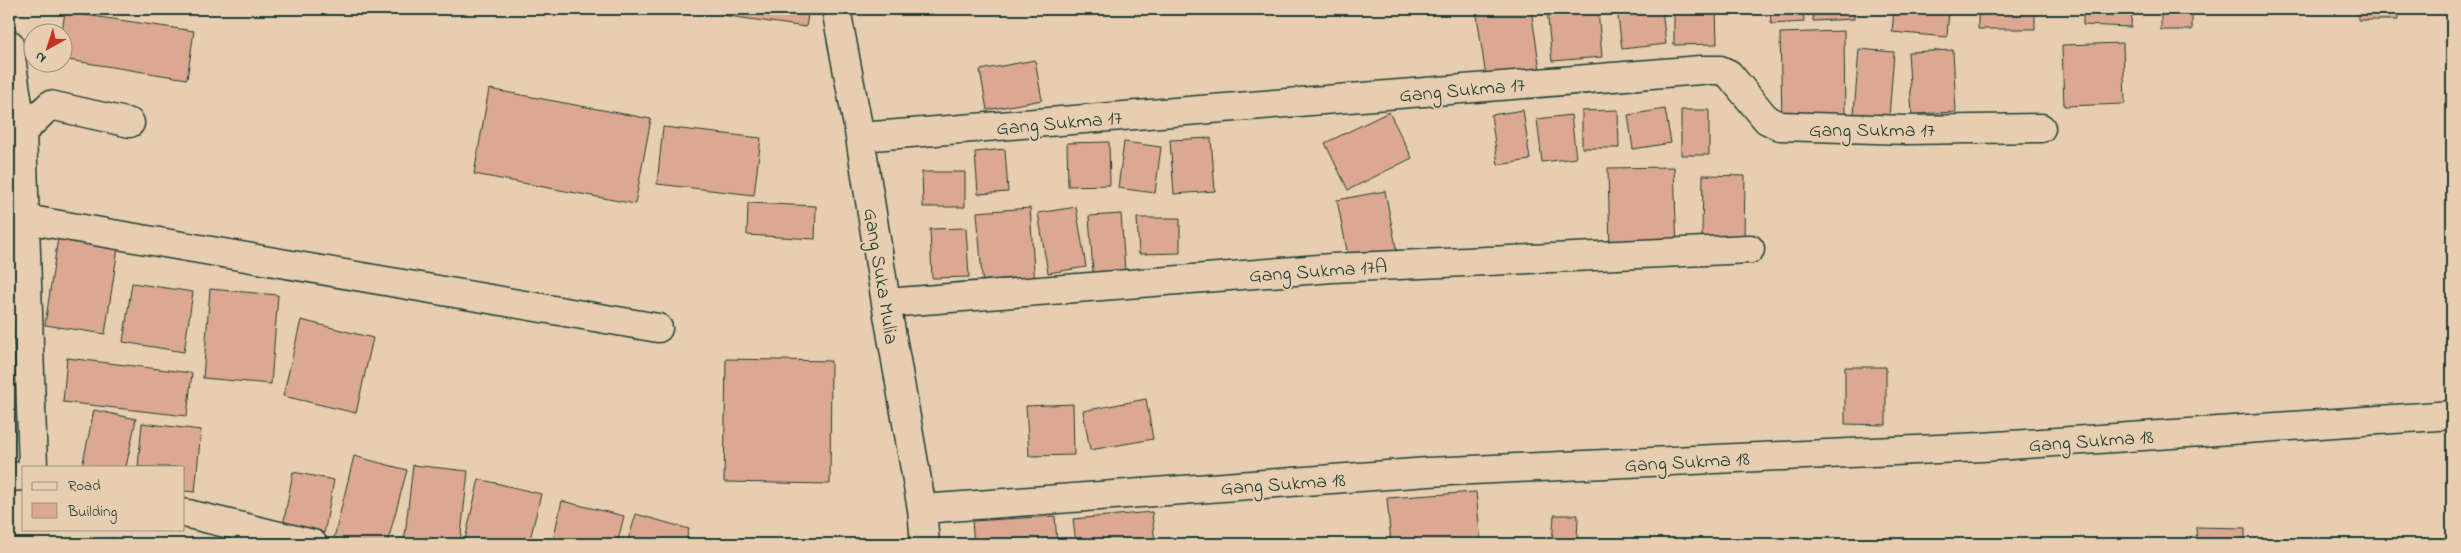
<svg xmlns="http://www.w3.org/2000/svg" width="2461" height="553" font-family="'Indie Flower',sans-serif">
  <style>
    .building { fill: #dda892; stroke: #1f3d34 }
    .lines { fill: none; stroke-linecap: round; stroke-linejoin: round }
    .street-casing { stroke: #1f3d34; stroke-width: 31 }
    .street { stroke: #e8ceb0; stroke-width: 28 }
    .labels { text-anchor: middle; stroke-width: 4; stroke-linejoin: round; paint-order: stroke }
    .street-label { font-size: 20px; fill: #1f3d34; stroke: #e8ceb0 }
  </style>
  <rect width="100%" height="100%" fill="#e8ceb0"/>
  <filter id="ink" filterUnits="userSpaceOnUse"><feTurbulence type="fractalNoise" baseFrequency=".02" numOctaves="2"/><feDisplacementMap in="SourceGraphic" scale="10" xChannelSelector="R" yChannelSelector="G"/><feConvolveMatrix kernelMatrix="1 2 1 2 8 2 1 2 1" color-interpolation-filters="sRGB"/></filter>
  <g filter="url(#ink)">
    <!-- building -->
    <path class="building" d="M722 9H809L806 27 721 15Z
      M1476 9H1531L1540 70 1486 77Z
      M1547 9H1598L1602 57 1552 61Z
      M1617 9H1662L1666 44 1622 49Z
      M1674 9H1716L1717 44 1674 45Z
      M1770 9H1803L1804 22 1771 24Z
      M1813 9H1854V19L1813 21Z
      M1894 9H1949L1947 37 1892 32Z
      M1978 9H2035V29H1978Z
      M2083 9H2132L2131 27 2083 25Z
      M2161 9H2192V30H2161Z
      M2358 9H2397L2398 20H2358Z
      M65 12 194 31 187 79 62 59V32Z
      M1844 31 1845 118H1782L1780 33Z
      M2123 43 2125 104 2064 106 2062 45Z
      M1859 49 1894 52 1889 117 1854 114Z
      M1953 50 1956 112 1912 114 1908 52Z
      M1035 60 1042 100 987 110 980 70Z
      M489 89 651 119 635 204 474 174Z
      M1665 109 1671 143 1633 149 1628 115Z
      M1523 110 1530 160 1498 165 1491 115Z
      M1618 110 1619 148H1582V111Z
      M1681 110H1709V155H1681Z
      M1389 112 1412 158 1348 190 1325 143Z
      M1571 115 1576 158 1542 162 1537 119Z
      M663 127 761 138 754 195 657 184Z
      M1211 138 1215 191 1174 194 1170 140Z
      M1109 142 1110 185 1068 186 1067 143Z
      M1124 142 1161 147 1155 193 1118 188Z
      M1005 149 1008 192 978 194 975 152Z
      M9 160 23 290 9 292Z
      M1674 167 1677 250 1610 252 1608 168Z
      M922 172H965V207H923Z
      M1703 175 1745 176 1744 242 1702 240Z
      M1385 191 1397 252 1349 261 1337 200Z
      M748 203 816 206 815 239 747 235Z
      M1076 207 1086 267 1048 273 1038 213Z
      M1030 208 1035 286 983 289 977 212Z
      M1121 214 1125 270 1093 272 1089 216Z
      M1137 218H1180V253L1139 254Z
      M966 228 969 277 932 278 930 229Z
      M58 238 118 248 105 334 45 325Z
      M132 283 193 292 184 352 123 342Z
      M210 289 278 295 271 384 203 378Z
      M301 320 373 338 356 413 283 396Z
      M67 358 192 373 187 416 63 402Z
      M726 359 831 361 830 484 724 482Z
      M1845 367H1886V425L1845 424Z
      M9 379 11 425H9Z
      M1146 399 1153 439 1090 450 1083 411Z
      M1073 404 1074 455 1029 456 1026 406Z
      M94 410 136 419 126 467H82Z
      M142 423 201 430 195 492 184 491V467H138Z
      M354 456 407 470 387 544H356L334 538Z
      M413 465 468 471 460 544H404Z
      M293 472 334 480 324 534 283 526Z
      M479 479 541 494 529 544H464Z
      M1476 492 1481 544H1391L1387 498Z
      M562 501 624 516 617 544H552Z
      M1152 512 1155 544H1076L1073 519Z
      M636 514 689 529 685 544H627Z
      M1554 515H1578L1577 544H1552Z
      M1055 516 1057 543 974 544 972 521Z
      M2196 527 2245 528V544H2197Z
      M111 538 140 544H110Z
      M716 541 738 543V544H716Z"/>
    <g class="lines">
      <defs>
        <path id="street" d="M836 9 860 137 886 303 922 509 925 544
          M9 44 22 132 33 467
          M9 134 22 132 50 105 130 123
          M860 137 1701 70H1720L1729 74 1767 120 1780 126 1907 130 2041 128
          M25 219 658 328
          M886 303 1332 268 1750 249
          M9 477 24 476
          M922 509 1428 472 1982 447 2452 415
          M184 513 313 544"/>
      </defs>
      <!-- street casing -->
      <use href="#street" class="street-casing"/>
      <!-- street -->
      <use href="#street" class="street"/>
    </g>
  </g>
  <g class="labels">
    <!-- street labels -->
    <g class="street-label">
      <text transform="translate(1462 89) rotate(-5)" y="7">Gang Sukma 17</text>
      <text transform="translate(1059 122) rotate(-5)" y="7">Gang Sukma 17</text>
      <text x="1872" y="136">Gang Sukma 17</text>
      <text transform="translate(1318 270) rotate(-4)" y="7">Gang Sukma 17A</text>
      <text transform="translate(882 276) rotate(81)" y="7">Gang Suka Mulia</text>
      <text transform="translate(2091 440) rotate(-4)" y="7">Gang Sukma 18</text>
      <text transform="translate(1687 461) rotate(-3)" y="7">Gang Sukma 18</text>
      <text transform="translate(1283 483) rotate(-4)" y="7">Gang Sukma 18</text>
    </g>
  </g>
  <!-- margin -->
  <rect width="2461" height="553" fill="none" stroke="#e8ceb0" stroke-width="30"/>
  <rect x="15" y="15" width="2431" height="523" fill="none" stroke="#1f3d34" stroke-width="2" filter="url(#ink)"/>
  <!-- legend -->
  <rect x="22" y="466" width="162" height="65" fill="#e8ceb0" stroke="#98947e"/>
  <rect x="32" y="482" width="25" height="8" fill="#e8ceb0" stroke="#98947e"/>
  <text x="68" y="490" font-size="15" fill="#1f3d34">Road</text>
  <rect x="32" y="503" width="25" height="15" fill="#dda892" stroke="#98947e"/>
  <text x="68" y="516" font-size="15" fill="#1f3d34">Building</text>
  <!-- north arrow -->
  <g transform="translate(48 48) rotate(219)"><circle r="24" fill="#e8ceb0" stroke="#98947e"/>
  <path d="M0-4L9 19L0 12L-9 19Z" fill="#c8321e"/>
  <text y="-8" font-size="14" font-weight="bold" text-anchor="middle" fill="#1f3d34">N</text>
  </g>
</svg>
